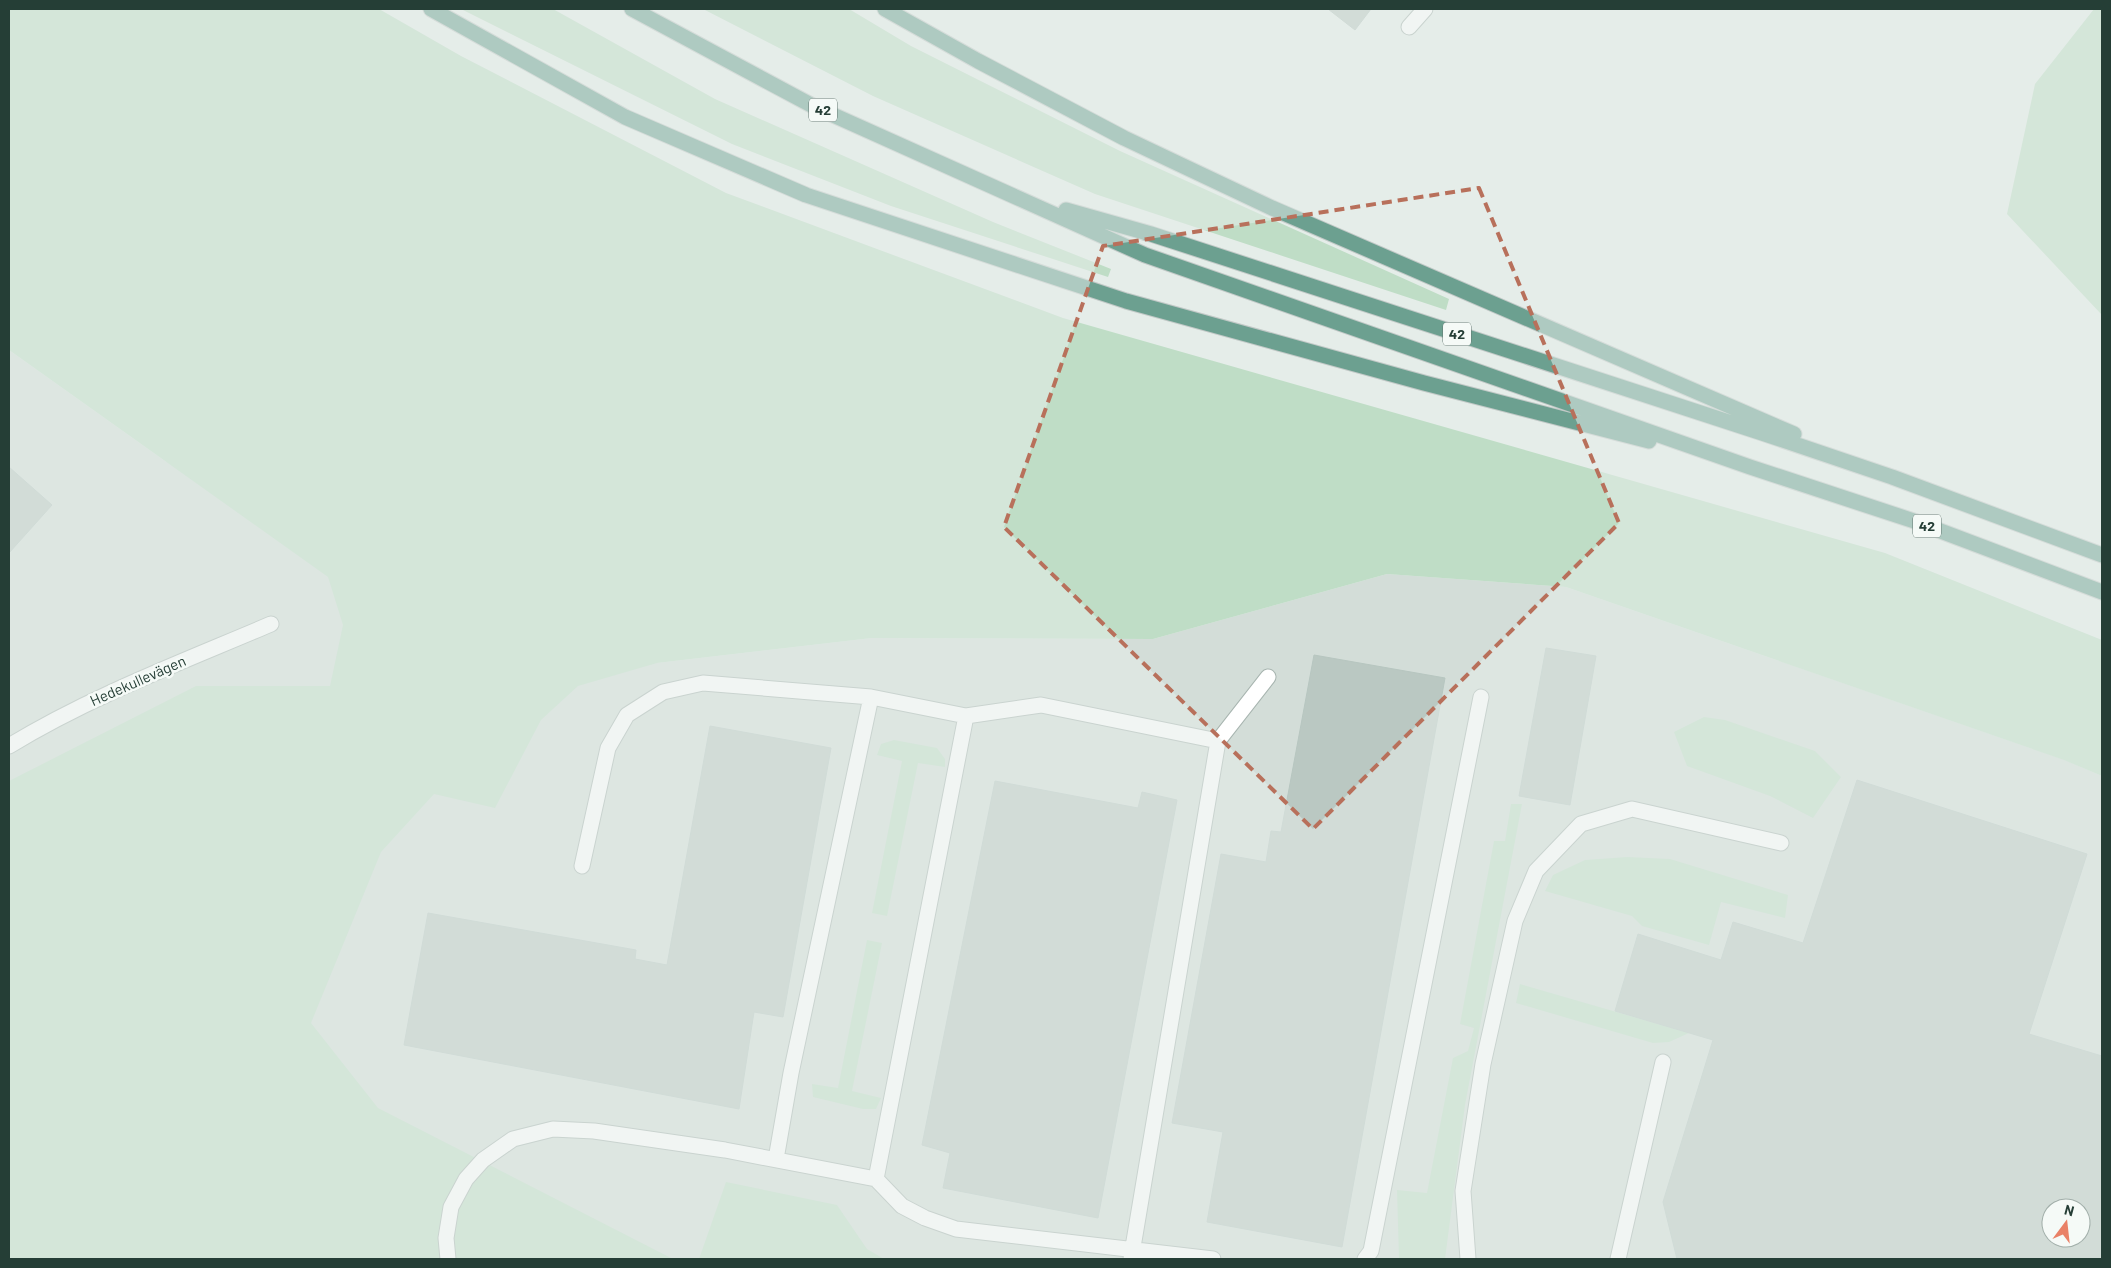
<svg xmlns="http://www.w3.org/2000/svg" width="2111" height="1268" font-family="Barlow,sans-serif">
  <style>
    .built { fill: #d3ddd8; fill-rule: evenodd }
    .green { fill: #bfddc6 }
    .building { fill: #bac8c2; stroke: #b7c6c0; fill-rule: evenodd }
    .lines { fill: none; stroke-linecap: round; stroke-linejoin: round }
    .lane-casing { stroke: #a8b5b0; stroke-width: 17 }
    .street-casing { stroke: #a8b5b0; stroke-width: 17 }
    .primary-casing { stroke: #c2c9c7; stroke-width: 17 }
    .lane { stroke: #fff; stroke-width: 15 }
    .street { stroke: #fff; stroke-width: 15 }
    .primary { stroke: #6ca090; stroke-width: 15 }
    .marked { fill: none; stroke: #b8705b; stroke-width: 4; stroke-dasharray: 10 6; stroke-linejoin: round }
    .labels { text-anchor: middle; stroke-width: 5; stroke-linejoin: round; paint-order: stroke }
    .shield { fill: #f5faf7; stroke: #637670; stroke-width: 1 }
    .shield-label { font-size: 14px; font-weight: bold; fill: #253e36 }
    .street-label { font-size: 15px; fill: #253e36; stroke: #f5faf7 }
  </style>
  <rect width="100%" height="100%" fill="#e5ede9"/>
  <!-- built -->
  <path class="built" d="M9 350 165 461 657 663 872 638 1153 639 1387 574 1566 587 2065 760 2102 776V1259H9ZM2051 1208H2081V1238H2051Z"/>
  <!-- green -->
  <path class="green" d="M9 9H379L461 56 726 193 1063 318 1885 553 2102 640V776L2064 760 1566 587 1387 574 1153 639 872 638 657 663 578 686 541 720 495 808 434 794 381 852 311 1023 378 1108 673 1259H9V781L196 686H330L343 625 328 577 9 350Z
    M461 9H553L715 99 993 222 1111 269 1108 277 891 206 732 144Z
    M703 9H849L911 46 1120 151 1449 299 1446 310 1095 194 873 96Z
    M2094 9H2102V315L2007 214 2035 84Z
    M1704 717 1725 720 1815 751 1841 777 1813 818 1770 796 1687 766 1674 732Z
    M894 740 937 748 945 759V767L918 763 887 916 872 913 902 761 877 755 881 744Z
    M1511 804H1522L1465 1105 1445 1259H1399L1397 1190 1427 1193 1453 1058 1468 1051 1474 1028 1460 1024 1494 841H1505Z
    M1627 857 1670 859 1788 895 1785 918 1721 902 1709 945 1642 926 1632 916 1545 891 1553 875 1585 860Z
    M867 940 882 943 852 1091 881 1098 876 1109H863L813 1097 812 1084 838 1088Z
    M1520 984 1689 1033 1669 1042 1653 1043 1516 1003Z
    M726 1182 837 1205 867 1249 884 1259H699Z"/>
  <!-- building -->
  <path class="building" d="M1328 9H1371L1355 30Z
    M9 467 52 505 9 553Z
    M1546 648 1596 656 1570 805 1519 796Z
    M1314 655 1445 678 1342 1247 1207 1222 1223 1132 1172 1123 1221 854 1266 862 1271 831 1281 832Z
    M710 726 831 748 783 1017 754 1012 739 1109 404 1045 428 913 636 950 635 959 667 965Z
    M1857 780 2087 854 2029 1034 2102 1056V1259H1677L1663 1202 1713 1040 1615 1011 1638 934 1721 960 1733 922 1803 943ZM2051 1208H2081V1238H2051Z
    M995 781 1138 808 1142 792 1177 800 1098 1218 943 1188 950 1153 922 1145Z"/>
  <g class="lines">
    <defs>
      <path id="lane" d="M1409 27 1425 9
        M966 716 1041 705 1218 741
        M582 866 608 748 627 715 663 692 703 683 871 697
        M776 1159 791 1073 871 697 966 716 876 1179
        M448 1259 446 1238 451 1207 466 1179 483 1160 513 1139 553 1129 594 1131 725 1150 876 1179 902 1206 925 1218 956 1229 1213 1259
        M1131 1259 1218 741 1268 677
        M1365 1259 1371 1251 1481 697
        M1468 1259 1463 1191 1483 1064 1515 921 1536 871 1581 824 1632 809 1781 843
        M1618 1259 1663 1062"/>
      <path id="street" d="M9 746C91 696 182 662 271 624"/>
      <path id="primary" d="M431 9 625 117 806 195 1126 301 1424 383 1649 441
        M632 9 813 106 1145 255 1750 467 1914 521 2102 592
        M885 9 978 61 1124 138 1272 208 1794 434
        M1066 210 1151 234 1762 433 1892 477 2102 555"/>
    </defs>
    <!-- lane casing -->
    <use href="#lane" class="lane-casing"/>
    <!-- street casing -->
    <use href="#street" class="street-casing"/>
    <!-- primary casing -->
    <use href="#primary" class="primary-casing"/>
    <!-- lane -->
    <use href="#lane" class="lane"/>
    <!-- street -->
    <use href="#street" class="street"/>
    <!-- primary -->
    <use href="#primary" class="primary"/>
  </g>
  <!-- marked area -->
  <path d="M0 0H2111V1268H0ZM1479 188 1619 523 1313 829 1004 527 1103 246Z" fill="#e5ede9" fill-opacity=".55" fill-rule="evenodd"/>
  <path class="marked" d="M1479 188 1619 523 1313 829 1004 527 1103 246Z"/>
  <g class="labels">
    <!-- shield labels -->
    <g class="shield">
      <rect x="809" y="98.5" width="28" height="23" rx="4"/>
      <rect x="1443" y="322.5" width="28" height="23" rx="4"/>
      <rect x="1913" y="514.5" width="28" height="23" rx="4"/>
    </g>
    <g class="shield-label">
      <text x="823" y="115">42</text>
      <text x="1457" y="339">42</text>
      <text x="1927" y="531">42</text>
    </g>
    <!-- street labels -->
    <g class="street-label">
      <text transform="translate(138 681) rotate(-24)" y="5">Hedekullevägen</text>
    </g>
  </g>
  <!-- border -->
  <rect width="2111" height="1268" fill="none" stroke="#253e36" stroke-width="20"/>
  <!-- north arrow -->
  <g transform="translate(2066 1223) rotate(15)"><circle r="24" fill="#f5faf7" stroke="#a2afaa"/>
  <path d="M0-4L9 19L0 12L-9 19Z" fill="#e98167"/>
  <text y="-8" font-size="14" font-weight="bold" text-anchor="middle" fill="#253e36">N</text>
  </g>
</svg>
